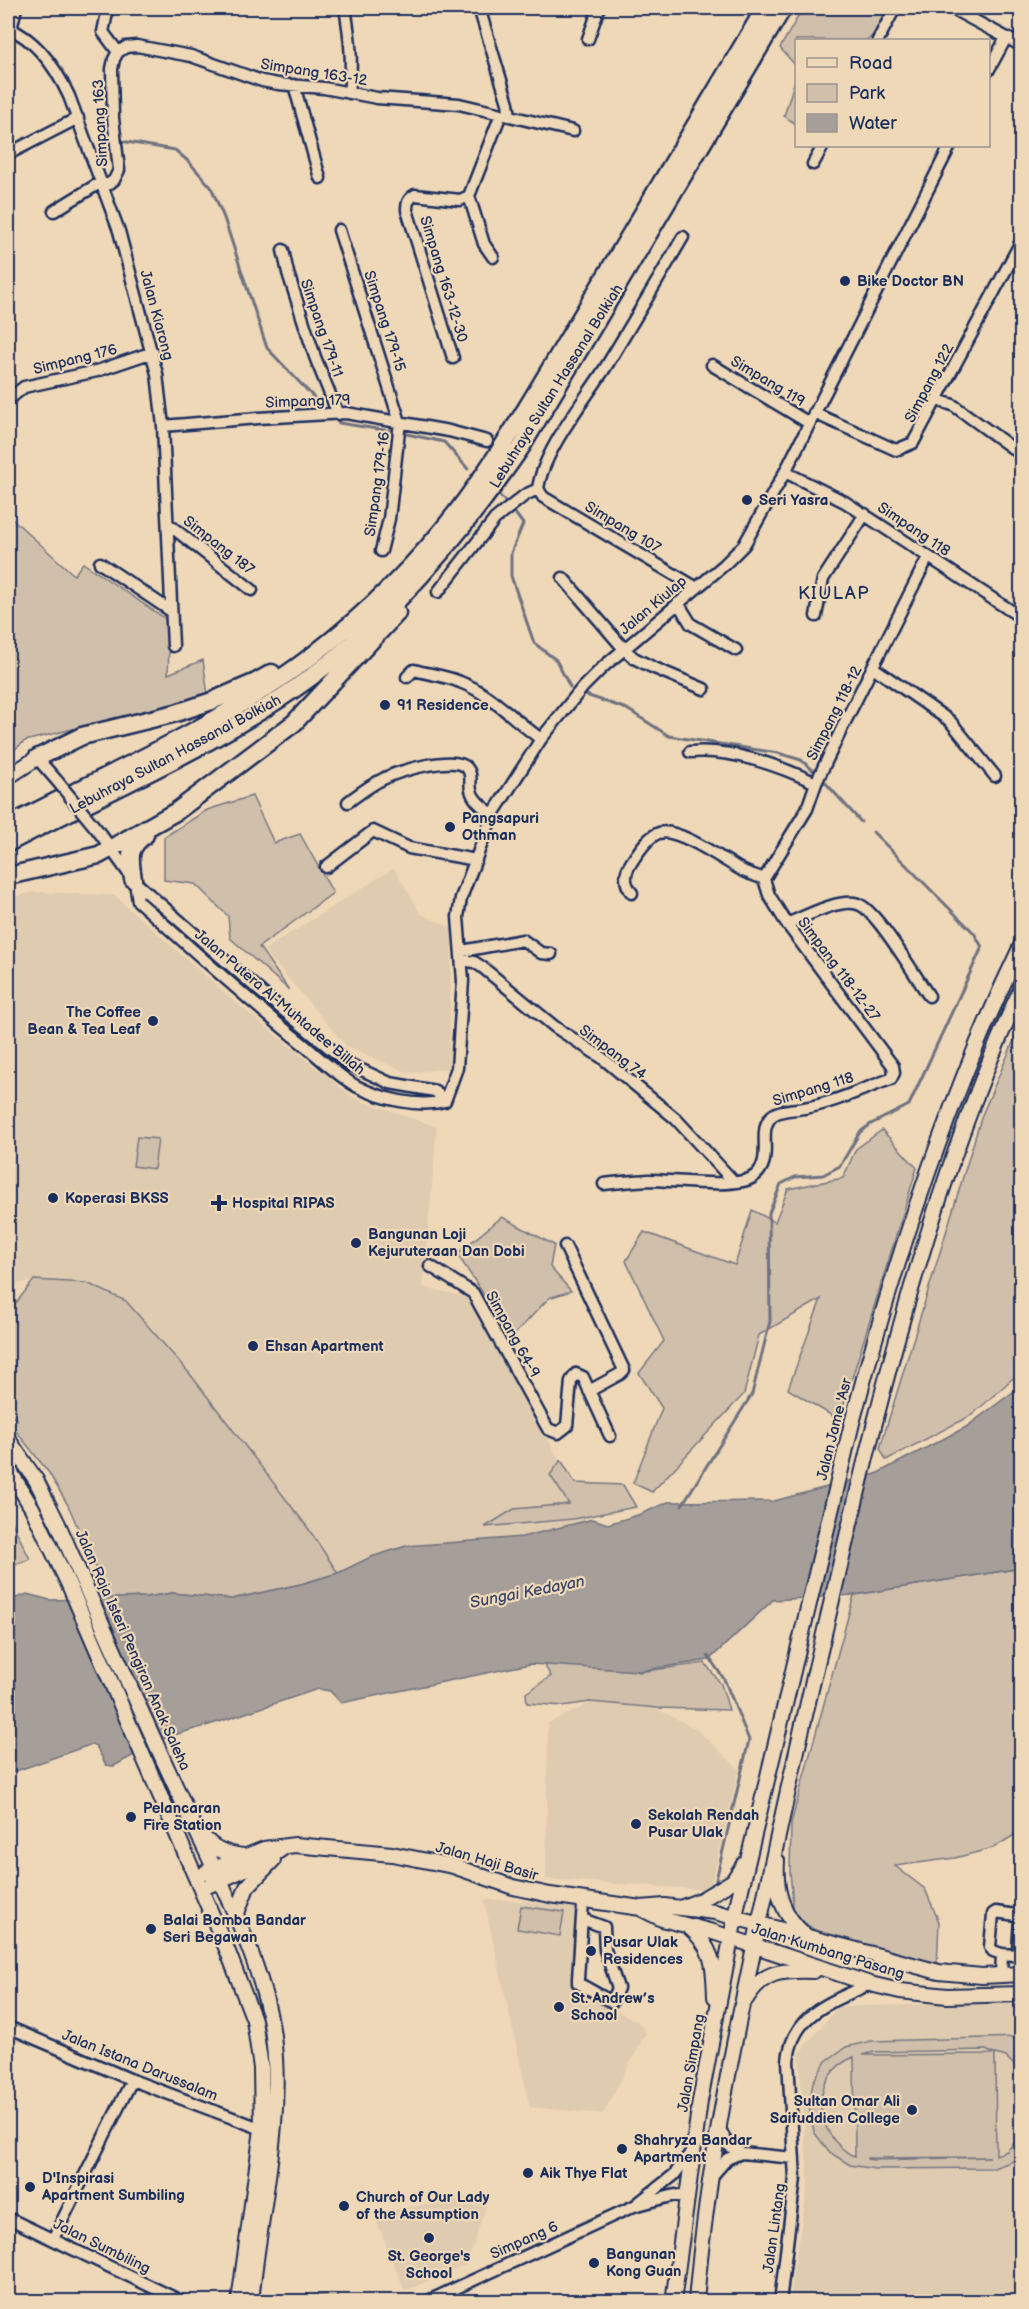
<svg xmlns="http://www.w3.org/2000/svg" width="1029" height="2309" font-family="'Balsamiq Sans',sans-serif">
  <style>
    .built { fill: #dfcbb0 }
    .green { fill: #d0bfaa; stroke: #767784; stroke-width: 1.5; fill-rule: evenodd }
    .water { fill: #a69e98; stroke: #6e7281; stroke-width: 1.5 }
    .lines { fill: none; stroke-linecap: round; stroke-linejoin: round }
    .stream { stroke: #6e7281; stroke-width: 3 }
    .minor-casing { stroke: #1b2f5e; stroke-width: 15 }
    .major-casing { stroke: #1b2f5e; stroke-width: 18 }
    .highway-casing { stroke: #1b2f5e; stroke-width: 21 }
    .minor { stroke: #efd8b7; stroke-width: 10 }
    .major { stroke: #efd8b7; stroke-width: 14 }
    .highway { stroke: #efd8b7; stroke-width: 16 }
    .minor-bridge-casing { stroke: #1b2f5e; stroke-width: 15; stroke-linecap: butt }
    .minor-bridge { stroke: #efd8b7; stroke-width: 10 }
    .poi-dot { fill: #1b2f5e; stroke: #efd8b7; stroke-width: 2 }
    .labels { text-anchor: middle; stroke-width: 4.5; stroke-linejoin: round; paint-order: stroke }
    .street-label { font-size: 15px; fill: #1b2f5e; stroke: #efd8b7 }
    .poi-label { font-size: 15px; font-weight: bold; fill: #1b2f5e; stroke: #efd8b7; text-anchor: start }
    .water-label { font-size: 16px; font-style: italic; fill: #37456a; stroke: #efd8b7 }
    .quarter-label { font-size: 18px; letter-spacing: 1.5px; fill: #1b2f5e; stroke: #efd8b7 }
  </style>
  <rect width="100%" height="100%" fill="#efd8b7"/>
  <filter id="ink" filterUnits="userSpaceOnUse"><feTurbulence type="fractalNoise" baseFrequency=".0167" numOctaves="2"/><feDisplacementMap in="SourceGraphic" scale="12" xChannelSelector="R" yChannelSelector="G"/><feConvolveMatrix kernelMatrix="1 2 1 2 8 2 1 2 1" color-interpolation-filters="sRGB"/></filter>
  <g filter="url(#ink)">
    <!-- built -->
    <path class="built" d="M394 868 421 914 452 928 449 1068 409 1073 347 1047 264 950Z
      M33 892 114 895 235 1002 354 1098 437 1127 423 1287 467 1297 593 1519 522 1537 423 1544 371 1557 338 1573 308 1528 190 1374 126 1301 34 1280 8 1287V899Z
      M591 1703 657 1709 695 1728 739 1769 710 1890 546 1879 548 1723Z
      M484 1900H513L576 1908 572 1986 638 2022 646 2033 603 2114 530 2107Z
      M1021 2001V2301L790 2302 793 2273 808 2184 799 2053 838 2007Z
      M490 2194 467 2264 405 2291 373 2213Z"/>
    <!-- green -->
    <path class="green" d="M803 8H891L883 25 868 40H796V66L780 48Z
      M796 77V124L784 116Z
      M8 515 74 575 83 563 170 622 168 674 203 660 208 695 25 741 8 755Z
      M252 796 274 843 300 834 333 893 259 947 289 990 230 938 228 916 195 884 164 880V837L207 810Z
      M1021 1024V1371L972 1415 886 1460 880 1448 982 1115Z
      M882 1130 917 1168 839 1420 788 1389 821 1299 759 1335 744 1394 652 1492 633 1483 662 1408 639 1373 664 1341 626 1261 644 1232 735 1265 752 1210 775 1222 788 1189 843 1178 856 1149Z
      M137 1137 158 1139 154 1169 133 1166Z
      M502 1217 554 1245 550 1267 571 1291 549 1298 512 1337 457 1254Z
      M34 1280 87 1283 126 1301 190 1374 308 1528 338 1573 301 1584 232 1599 172 1593 146 1597 109 1599 68 1505 49 1473 9 1422 17 1420 8 1413V1313Z
      M561 1460 575 1483 623 1485 636 1507 573 1519 485 1527 514 1509 569 1504 550 1475Z
      M8 1514 30 1559 8 1567Z
      M1021 1568V1831L993 1848 955 1858 895 1866 925 1889 939 1922 937 1966 827 1939 794 1915 790 1872 791 1823 854 1595Z
      M542 1662H604L639 1672 705 1663 721 1684 729 1710 658 1708 590 1702 563 1706 527 1703 526 1693 551 1676Z
      M521 1906 564 1912 560 1936 517 1929Z
      M1021 2037V2050H1015L1021 2056V2072L1006 2057 995 2054 996 2155 1007 2151 1021 2135V2152L1013 2161 994 2168 875 2169 850 2165 829 2152 814 2132 809 2107 813 2082 826 2061 846 2047 871 2041ZM986 2050 994 2054 863 2055 874 2052ZM854 2057 855 2156V2157C812 2135 808 2075 854 2057ZM990 2157 874 2160 867 2159V2158Z
      M337 2294 338 2301H269V2299Z"/>
    <!-- water -->
    <path class="water" d="M1021 1386V1568L854 1595 773 1600 709 1660 639 1671 530 1664 341 1703 330 1691 318 1689 222 1721 167 1737 114 1766 106 1765 96 1746 92 1744 8 1774V1601L27 1594 50 1600 146 1597 172 1593 232 1599 301 1584 338 1573 371 1557 406 1546 522 1537 593 1519 608 1524 641 1514 668 1502 774 1501 876 1474 966 1427Z"/>
    <g class="lines">
      <!-- stream -->
      <path class="stream" d="M121 141 175 150 189 162 211 187 224 218 267 348 321 405
        M334 418 339 423 396 432
        M402 433 444 442 468 469
        M497 493 508 504
        M512 509 523 524 511 553V576L534 643 556 660 570 687
        M583 694 627 709 669 736 778 753 801 760 814 771
        M822 779 861 822
        M682 1505 752 1394 770 1321 769 1213 781 1184 795 1177 823 1175 840 1166 860 1132 871 1124 909 1105 982 947 974 933 873 832
        M708 1656 724 1679 749 1740 716 1880"/>
      <defs>
        <path id="minor" d="M108 8 103 32 118 52
          M345 8C350 37 353 63 349 93
          M479 8 508 103 510 116
          M951 8 1022 46
          M8 28C37 40 56 68 69 96L119 231 157 374 163 426 173 646
          M11 29 16 8
          M588 39 599 8
          M878 40 895 8
          M988 71 1006 38
          M294 85 320 178
          M8 154 78 118
          M813 164 823 146
          M469 196 484 244 493 257
          M54 211 98 184H109L114 180 119 170 113 118 112 69 114 59 118 52 126 47 137 46 191 56 262 81 278 84 324 88 377 98 459 104 573 131
          M339 230 400 422 389 519 381 551
          M683 237C658 280 633 322 607 365 586 399 543 450 538 489L543 497 697 588
          M283 250 288 273 315 357 338 414
          M453 358 407 210C407 203 408 199 415 195L460 200 469 196 501 114
          M712 365 809 423
          M8 400 24 387 97 371 153 352
          M937 400 953 405 1022 455
          M814 413 896 450 913 443 1022 240
          M163 426 258 418 346 413 449 431 487 441
          M785 472 845 502 1022 618
          M168 524 252 590
          M100 563 171 611
          M563 578 624 649 634 658 652 667 704 689
          M438 592 495 519 525 495 538 489
          M678 603 691 624 736 650
          M816 616 823 579 865 514
          M874 668 950 721 995 776
          M407 677 414 670C428 674 446 676 460 682 490 693 515 721 541 739
          M690 752C730 748 780 766 816 783
          M37 758 58 782
          M348 802C359 794 370 785 383 779 397 771 456 754 467 768 473 775 469 783 471 790 473 800 485 809 493 814
          M99 832 135 882 261 992 349 1064 390 1083 435 1091 445 1101
          M326 867 373 831 409 848 476 860
          M764 879 807 809 816 783 844 724 928 557
          M135 882 138 901C191 948 243 996 298 1040 317 1055 335 1074 356 1086 381 1099 418 1108 445 1101
          M632 893C624 883 624 874 631 863 637 854 648 836 659 833 678 827 725 861 743 871 750 874 757 876 764 879
          M787 924C804 917 839 898 858 904 876 909 917 979 929 996
          M462 951 523 940 541 953 551 954
          M462 960 474 962 482 967 555 1027 601 1057 676 1119 734 1182
          M445 1101 457 1068 463 981 458 917 461 898 493 814 541 739 583 687 603 667 724 565 744 545 785 472 950 146
          M604 1184C619 1182 634 1181 649 1180 672 1180 736 1189 753 1177 775 1162 757 1133 770 1118 776 1109 794 1110 804 1108 834 1103 862 1089 891 1079L894 1073 893 1066 787 924 769 895 764 879
          M565 1246 624 1370 620 1374 589 1391
          M430 1266 473 1293 548 1429 558 1433 567 1426 571 1381 576 1374 583 1377 610 1436
          M582 1919 604 1927 605 1950 618 1988 612 2002 578 1983V1979L583 1901
          M1001 1975 1002 1954 1015 1955 1018 1951 1020 1918 1016 1915 996 1912 993 1914 990 1947 993 1951 1002 1954
          M8 2027 132 2080 262 2129
          M719 2127 728 2145 741 2153 794 2158
          M712 2176 727 2159 741 2153
          M637 2204 674 2175 692 2151
          M8 2218 183 2302
          M53 2239 132 2080
          M426 2302 634 2206 675 2195 686 2198
          M780 2302 795 2178 788 2061C792 2013 832 2002 870 1984"/>
        <path id="major" d="M8 777 37 758
          M8 1439 36 1480 58 1524C98 1615 138 1706 180 1796 213 1868 263 1958 273 2036 284 2124 259 2214 251 2302
          M8 1468 32 1508 69 1585 228 1952 254 2020 261 2068 262 2129 239 2302
          M201 1834C213 1849 225 1854 243 1856
          M777 1861C775 1891 782 1915 805 1935
          M206 1872 264 1849 295 1845 392 1854 453 1866 513 1887 550 1895 641 1908 664 1906 715 1912 939 1972 982 1976 1022 1974
          M201 1889 267 1859 283 1848
          M683 1907 701 1900 733 1881 744 1864
          M642 1909 662 1919 713 1932 870 1984 900 1991 947 1996 1022 1994
          M235 1918 247 1887 273 1860
          M688 1926C714 1948 714 1965 715 1997
          M746 1999C763 1970 783 1970 814 1971
          M673 2302 700 2101 738 1902 852 1423C895 1259 948 1097 1022 944
          M696 2302C705 2191 726 2080 749 1971 769 1876 790 1780 812 1685 868 1448 919 1209 1022 987"/>
        <path id="highway" d="M37 758 82 736 176 713 212 701 256 682 272 673
          M8 826C111 772 220 726 313 655 367 613 418 563 459 509 508 444 547 373 589 304 648 206 706 106 765 8
          M8 843C109 790 218 745 311 677 394 616 464 530 522 446L783 8
          M8 876 99 855 177 811 294 723 397 613
          M133 879C130 858 127 848 145 835"/>
      </defs>
      <!-- minor casing -->
      <use href="#minor" class="minor-casing"/>
      <!-- major casing -->
      <use href="#major" class="major-casing"/>
      <!-- highway casing -->
      <use href="#highway" class="highway-casing"/>
      <!-- minor -->
      <use href="#minor" class="minor"/>
      <!-- major -->
      <use href="#major" class="major"/>
      <!-- highway -->
      <use href="#highway" class="highway"/>
      <defs>
        <path id="minor-bridge" d="M58 782 99 832"/>
      </defs>
      <!-- minor-bridge casing -->
      <use href="#minor-bridge" class="minor-bridge-casing"/>
      <!-- minor-bridge -->
      <use href="#minor-bridge" class="minor-bridge"/>
    </g>
  </g>
  <!-- markers -->
  <g class="poi-dot">
    <circle cx="845" cy="281" r="6"/>
    <circle cx="747" cy="500" r="6"/>
    <circle cx="385" cy="705" r="6"/>
    <circle cx="450" cy="827" r="6"/>
    <circle cx="153" cy="1021" r="6"/>
    <circle cx="53" cy="1198" r="6"/>
    <path d="M216 1194h6v6h6v6h-6v6h-6v-6h-6v-6h6z"/>
    <circle cx="356" cy="1243" r="6"/>
    <circle cx="253" cy="1346" r="6"/>
    <circle cx="131" cy="1817" r="6"/>
    <circle cx="636" cy="1824" r="6"/>
    <circle cx="151" cy="1929" r="6"/>
    <circle cx="591" cy="1951" r="6"/>
    <circle cx="559" cy="2007" r="6"/>
    <circle cx="912" cy="2110" r="6"/>
    <circle cx="622" cy="2149" r="6"/>
    <circle cx="528" cy="2173" r="6"/>
    <circle cx="30" cy="2187" r="6"/>
    <circle cx="344" cy="2206" r="6"/>
    <circle cx="429" cy="2238" r="6"/>
    <circle cx="594" cy="2263" r="6"/>
  </g>
  <g class="labels">
    <!-- street labels -->
    <g class="street-label">
      <text transform="translate(314 72) rotate(9)" y="5">Simpang 163-12</text>
      <text transform="translate(100 123) rotate(-93)" y="5">Simpang 163</text>
      <text transform="translate(444 279) rotate(73)" y="5">Simpang 163-12-30</text>
      <text transform="translate(157 315) rotate(75)" y="5">Jalan Kiarong</text>
      <text transform="translate(385 321) rotate(72)" y="5">Simpang 179-15</text>
      <text transform="translate(322 328) rotate(71)" y="5">Simpang 179-11</text>
      <text transform="translate(75 359) rotate(-14)" y="5">Simpang 176</text>
      <text transform="translate(768 381) rotate(31)" y="5">Simpang 119</text>
      <text transform="translate(929 383) rotate(-62)" y="5">Simpang 122</text>
      <text transform="translate(556 386) rotate(-58)" y="5">Lebuhraya Sultan Hassanal Bolkiah</text>
      <text transform="translate(308 401) rotate(-2)" y="5">Simpang 179</text>
      <text transform="translate(377 484) rotate(-82)" y="5">Simpang 179-16</text>
      <text transform="translate(623 527) rotate(31)" y="5">Simpang 107</text>
      <text transform="translate(914 529) rotate(34)" y="5">Simpang 118</text>
      <text transform="translate(219 545) rotate(38)" y="5">Simpang 187</text>
      <text transform="translate(653 605) rotate(-40)" y="5">Jalan Kiulap</text>
      <text transform="translate(834 713) rotate(-63)" y="5">Simpang 118-12</text>
      <text transform="translate(175 754) rotate(-28)" y="5">Lebuhraya Sultan Hassanal Bolkiah</text>
      <text transform="translate(839 969) rotate(53)" y="5">Simpang 118-12-27</text>
      <text transform="translate(280 1002) rotate(40)" y="5">Jalan Putera Al-Muhtadee Billah</text>
      <text transform="translate(613 1052) rotate(37)" y="5">Simpang 74</text>
      <text transform="translate(813 1089) rotate(-17)" y="5">Simpang 118</text>
      <text transform="translate(513 1334) rotate(61)" y="5">Simpang 64-9</text>
      <text transform="translate(834 1429) rotate(-76)" y="5">Jalan Jame 'Asr</text>
      <text transform="translate(133 1650) rotate(66)" y="5">Jalan Raja Isteri Pengiran Anak Saleha</text>
      <text transform="translate(487 1861) rotate(16)" y="5">Jalan Haji Basir</text>
      <text transform="translate(828 1951) rotate(17)" y="5">Jalan Kumbang Pasang</text>
      <text transform="translate(691 2063) rotate(-80)" y="5">Jalan Simpang</text>
      <text transform="translate(140 2065) rotate(22)" y="5">Jalan Istana Darussalam</text>
      <text transform="translate(774 2228) rotate(-82)" y="5">Jalan Lintang</text>
      <text transform="translate(524 2240) rotate(-24)" y="5">Simpang 6</text>
      <text transform="translate(102 2246) rotate(26)" y="5">Jalan Sumbiling</text>
    </g>
    <!-- poi labels -->
    <g class="poi-label">
      <text x="857" y="286">Bike Doctor BN</text>
      <text x="759" y="505">Seri Yasra</text>
      <text x="397" y="710">91 Residence</text>
      <text x="462" y="823">Pangsapuri<tspan x="462" dy="17">Othman</tspan></text>
      <text x="141" y="1017" text-anchor="end">The Coffee<tspan x="141" dy="17">Bean &amp; Tea Leaf</tspan></text>
      <text x="65" y="1203">Koperasi BKSS</text>
      <text x="232" y="1208">Hospital RIPAS</text>
      <text x="368" y="1239">Bangunan Loji<tspan x="368" dy="17">Kejuruteraan Dan Dobi</tspan></text>
      <text x="265" y="1351">Ehsan Apartment</text>
      <text x="143" y="1813">Pelancaran<tspan x="143" dy="17">Fire Station</tspan></text>
      <text x="648" y="1820">Sekolah Rendah<tspan x="648" dy="17">Pusar Ulak</tspan></text>
      <text x="163" y="1925">Balai Bomba Bandar<tspan x="163" dy="17">Seri Begawan</tspan></text>
      <text x="603" y="1947">Pusar Ulak<tspan x="603" dy="17">Residences</tspan></text>
      <text x="571" y="2003">St. Andrew’s<tspan x="571" dy="17">School</tspan></text>
      <text x="900" y="2106" text-anchor="end">Sultan Omar Ali<tspan x="900" dy="17">Saifuddien College</tspan></text>
      <text x="634" y="2145">Shahryza Bandar<tspan x="634" dy="17">Apartment</tspan></text>
      <text x="540" y="2178">Aik Thye Flat</text>
      <text x="42" y="2183">D'Inspirasi<tspan x="42" dy="17">Apartment Sumbiling</tspan></text>
      <text x="356" y="2202">Church of Our Lady<tspan x="356" dy="17">of the Assumption</tspan></text>
      <text x="606" y="2259">Bangunan<tspan x="606" dy="17">Kong Guan</tspan></text>
      <text x="429" y="2261" text-anchor="middle">St. George's<tspan x="429" dy="17">School</tspan></text>
    </g>
    <!-- water labels -->
    <g class="water-label">
      <text transform="translate(527 1591) rotate(-11)" y="6">Sungai Kedayan</text>
    </g>
    <!-- quarter labels -->
    <g class="quarter-label">
      <text x="834" y="599">KIULAP</text>
    </g>
  </g>
  <!-- margin -->
  <rect width="1029" height="2309" fill="none" stroke="#efd8b7" stroke-width="30"/>
  <rect x="15" y="15" width="999" height="2279" fill="none" stroke="#1b2f5e" stroke-width="2" filter="url(#ink)"/>
  <!-- legend -->
  <rect x="795" y="39" width="195" height="108" fill="#efd8b7" stroke="#9a9493" stroke-width="1.5"/>
  <rect x="807" y="58" width="30" height="9" fill="#efd8b7" stroke="#9a9493" stroke-width="1.5"/>
  <text x="849" y="69" font-size="18" fill="#1b2f5e">Road</text>
  <rect x="807" y="84" width="30" height="18" fill="#d0bfaa" stroke="#9a9493" stroke-width="1.5"/>
  <text x="849" y="99" font-size="18" fill="#1b2f5e">Park</text>
  <rect x="807" y="114" width="30" height="18" fill="#a69e98" stroke="#9a9493" stroke-width="1.5"/>
  <text x="849" y="129" font-size="18" fill="#1b2f5e">Water</text>
</svg>
